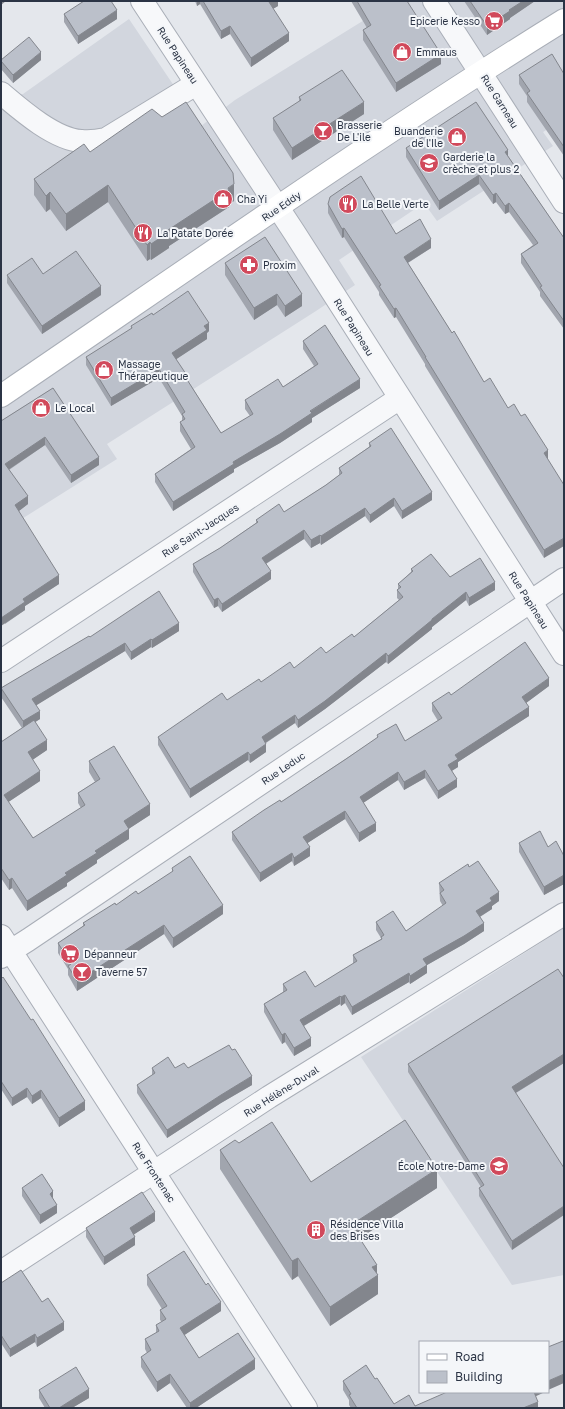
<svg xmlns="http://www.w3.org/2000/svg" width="565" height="1409" font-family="'Golos Text',sans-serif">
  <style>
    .built { fill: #d2d6de }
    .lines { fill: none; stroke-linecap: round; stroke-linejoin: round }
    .street-casing { stroke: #a9aeb7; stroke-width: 24 }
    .secondary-casing { stroke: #a9aeb7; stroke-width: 24 }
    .street { stroke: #f7f8fa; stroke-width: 22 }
    .secondary { stroke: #fff; stroke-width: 22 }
    .wall { fill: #a1a5ae }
    .shaded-wall { fill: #83868d }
    .building { fill: #bbc0ca; stroke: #83868d }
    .labels { text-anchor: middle; stroke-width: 4; stroke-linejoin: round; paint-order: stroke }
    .poi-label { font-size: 10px; fill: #2b3445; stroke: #f4f6f9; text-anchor: start }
    .street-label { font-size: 10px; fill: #2b3445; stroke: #f4f6f9 }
  </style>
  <rect width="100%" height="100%" fill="#e4e7ec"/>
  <!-- built -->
  <path class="built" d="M395 1H564V119L543 132 553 146 437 221 424 203 339 260 355 285 316 311 107 444 117 459 1 532V97L23 94 129 19 201 126 235 100Z
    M564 928V1275L512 1285 361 1057Z"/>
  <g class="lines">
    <defs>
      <path id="street" d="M142 1 294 232 564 654
        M434 1 564 202
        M1 93C21 110 54 139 81 141 90 142 97 141 106 139L196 84
        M1 661 400 398
        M1 936 306 1408
        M1 957 28 940 564 579
        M1 1272 269 1097 564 914"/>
      <path id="secondary" d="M1 396C188 269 372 139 564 20"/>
    </defs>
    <!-- street casing -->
    <use href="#street" class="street-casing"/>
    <!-- secondary casing -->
    <use href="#secondary" class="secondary-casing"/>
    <!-- street -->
    <use href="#street" class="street"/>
    <!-- secondary -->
    <use href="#secondary" class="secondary"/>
  </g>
  <!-- wall -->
  <path class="wall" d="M195 1H278V6L273 9 289 41 251 67 230 34 221 39 200 4 197 6Z
    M351 1H407L441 64 396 92 363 40V30L367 28Z
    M464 1H535L510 18V19L487 35Z
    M64 14 117 19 78 44 64 22Z
    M1 60H41L13 83 1 69Z
    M564 74V156L527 102V96L519 84V75Z
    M299 97 364 114 292 160 273 130V118L299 102Z
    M406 148 508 156 564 238V329L540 296V292L521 263V254L533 245 509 212 505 214 496 202 493 204 479 184 439 210 406 157Z
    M90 152 234 201 229 204V207L169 246V248L151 260 150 259 147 261 108 202 66 231 50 209 46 212 34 195V179Z
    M328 204 396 234 431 248 408 263 452 333 484 382 508 408 548 459 544 558 425 366V364L396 317 394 318 379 295V292L344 237 342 238 328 213Z
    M225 263 302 306 285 317 277 305 254 320 225 275Z
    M43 274 101 295 42 334 7 283V275Z
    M153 315 209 331 207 333V339L176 359 188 381 221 433 250 416 245 409V400L283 387 314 366 303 349V341L360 388 312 418V422L280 443 234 469V472L173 511 155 482V474L191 449 180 431V422L182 421V416L159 378 111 406 86 365V357L131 329V326Z
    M53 388 99 465 71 483 45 445 9 470 28 504 19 511 59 584 25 606V610L5 624 1 421Z
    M369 443 432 500 402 519 394 506 370 523 365 516 321 545 320 543 311 548 304 539 266 564 271 579 222 612 218 606 214 608 193 572V564L220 548 256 523V520L284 512 326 485 339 475V468L369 447Z
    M411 569 450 577 495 590 469 606 466 600 432 627V629L388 664 386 662 325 709 298 728 295 723 266 743V752L250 763 248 760 190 798 158 745V737L261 682 294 668 326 653 354 637 399 600 397 598V590L398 589V584L411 572Z
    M179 631 152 648 151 647 131 660 125 651 36 705 40 719 35 722 47 750 32 760 40 781 8 802 33 838 81 808 78 803V793L95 782 89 772V761L150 815 128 829 129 839 97 860V863L67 883V886L27 911 12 888 9 890 1 878V742L22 728 1 697V688L90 637Z
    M549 686 526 703 529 716 458 762V767L452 771 457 787 438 799 425 778 404 790 398 780 363 803 376 831 359 842 345 819 307 843 310 856 294 866 292 861 260 882 232 840V832L281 802 377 738V735L405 741 438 721 432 711V703L451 695Z
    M519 843 548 847 564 856V884L544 895 519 852Z
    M469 867 499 901 492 906V909L480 917 484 931 464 944 427 965V973L410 984 409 982 352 1015 345 1003 341 1006 340 1004 304 1026 311 1046 294 1056 285 1042 282 1044 264 1012V1004L283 992V984L315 987 353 964V955L381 939V938L376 930V922L406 931 443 906 440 901 439 883Z
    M172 868 223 914 173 948 164 934 77 991 68 975V969L58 953V943L83 926V923L116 905 138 894 172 872Z
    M564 978V1063L516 1093 512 1250 479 1196V1188L481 1187 408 1072V1064Z
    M1 979 85 1110 59 1127 41 1098 32 1104 27 1097 12 1106 1 1089Z
    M152 1068H188L252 1085 221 1103 167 1138 137 1093V1085L152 1075Z
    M239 1143 311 1182 437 1188 360 1238 377 1273 378 1294 330 1326 298 1276 292 1280 220 1169V1150Z
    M22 1188 53 1199 57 1213 40 1224 22 1196Z
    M155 1221 134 1234 135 1245 104 1265 86 1237V1228Z
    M147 1275 221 1311 184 1335 199 1358 255 1369 196 1408H187L170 1383 157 1392 141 1367V1357L147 1353 145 1349V1339L156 1333V1325L162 1322 160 1320V1310L162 1309 147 1285Z
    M1 1283 42 1302 64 1330 37 1347 35 1342 10 1357 1 1343Z
    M375 1379 394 1404 415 1406 535 1396 538 1408H351L349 1405V1400L343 1390V1381Z
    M39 1390 89 1398 72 1408H45L39 1398Z"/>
  <!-- shaded-wall -->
  <path class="shaded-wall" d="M1 1H6L1 5Z
    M197 1H200V4L197 6Z
    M271 1H278V6L269 11V2Z
    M523 1H535L510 18V19L487 35V26L509 10Z
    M117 10V19L78 44V36Z
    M230 26V34L221 39V31Z
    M289 33V41L251 67V58Z
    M41 52V60L13 83V75Z
    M441 54V64L396 92V83Z
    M364 102V114L292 160V148Z
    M508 150V159L505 152Z
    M479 175V184L439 210V201Z
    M234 184V201L229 204V207L169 246V248L151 260V244L168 230Z
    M108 185V202L66 231V214Z
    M50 192V209L46 212V196Z
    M496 193V202L493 204V195Z
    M509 203V212L505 214V206Z
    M344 228V237L342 238V229Z
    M431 239V248L404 265V257Z
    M150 242V259L147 261V245Z
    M101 286V295L42 334V326Z
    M277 294V305L254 320V308Z
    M302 294V306L285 317V306Z
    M396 308V317L394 318V309Z
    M209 323V331L207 333V339L172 362V353L204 326Z
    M159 369V378L111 406V398Z
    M360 379V388L312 418V422L280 443 234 469V472L173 511V502L233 462Z
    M45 437V445L5 472V464Z
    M548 450V459L544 462V453Z
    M99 457V465L71 483V475Z
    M432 492V500L402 519V511Z
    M28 496V504L15 514V505Z
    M394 498V506L370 523V515Z
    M365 508V516L321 545V536Z
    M304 530V539L262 566V558Z
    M320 535V543L311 548V540Z
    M564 538V546L544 558V550Z
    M271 571V579L222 612V604Z
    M59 575V584L25 606V610L1 626V618L23 599Z
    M495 582V590L469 606V598Z
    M466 592V600L432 627V629L388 664V656L432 619Z
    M218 598V606L214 608V600Z
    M179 623V631L152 648V640Z
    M151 639V647L131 660V652Z
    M125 643V651L32 708V699Z
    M386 653V662L325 709 298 728V720Z
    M549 678V686L522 706V697Z
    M529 707V716L458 762V767L448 773V765L455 755Z
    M40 711V719L23 730V721Z
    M295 715V723L262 745V737Z
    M47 740V750L28 763V752Z
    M266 744V752L250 763V755Z
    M248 752V760L190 798V789Z
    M425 770V778L404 790V782Z
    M40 771V781L4 805V795Z
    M398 772V780L360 805V797Z
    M457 779V787L438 799V791Z
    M150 804V815L124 832V821Z
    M345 811V819L303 846V837Z
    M376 823V831L359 842V833Z
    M129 829V839L97 860V863L67 883V886L27 911V901L95 851Z
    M310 847V856L294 866V858Z
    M292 853V861L260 882V873Z
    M564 875V884L544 895V887Z
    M12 878V888L9 890V880Z
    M499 892V901L492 906V909L476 919V911L490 898Z
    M223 905V914L173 948V938Z
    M484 923V931L464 944 427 965V973L410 984V976L423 959Z
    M164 925V934L77 991V981Z
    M409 973V982L352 1015V1007Z
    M345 995V1003L341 1006V997Z
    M340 996V1004L300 1028V1020Z
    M285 1033V1042L282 1044V1035Z
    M311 1038V1046L294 1056V1048Z
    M564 1054V1063L512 1095V1087Z
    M252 1076V1085L221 1103 167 1138V1130L221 1095Z
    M27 1088V1097L12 1106V1098Z
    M41 1090V1098L32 1104V1096Z
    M85 1101V1110L59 1127V1118Z
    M437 1169V1188L351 1244V1225Z
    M53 1191V1200L50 1194Z
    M57 1205V1213L40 1224V1215Z
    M564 1206V1215L512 1250V1241Z
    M155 1212V1221L130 1237V1228Z
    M135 1237V1245L104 1265V1257Z
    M298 1258V1276L292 1280V1261Z
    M377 1265V1276L378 1275V1294L330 1326V1307L372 1267Z
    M221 1302V1311L180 1338V1328Z
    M64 1322V1330L37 1347V1338Z
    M35 1334V1342L10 1357V1349Z
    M255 1359V1369L196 1408H190V1403Z
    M170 1374V1383L157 1392V1382Z
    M564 1374V1383L548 1390V1381Z
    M89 1389V1398L72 1408H59Z
    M532 1392H545L532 1398Z
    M538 1402V1408H523Z"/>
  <!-- building -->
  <path class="building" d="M84 1H111L117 10 78 36 64 14Z
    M203 1H271L269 2 289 33 251 58 230 26 221 31Z
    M357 1H407L441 54 396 83 363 30 371 25Z
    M470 1H523L509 10 510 11 487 26Z
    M29 37 41 52 13 75 1 61V60Z
    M552 54 564 74V147L527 93 530 91 519 75Z
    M342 70 364 102 292 148 273 118 301 100 299 97Z
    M186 102 233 173 234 184 228 188 229 190 168 230 169 232 151 244 150 242 147 245 108 185 66 214 50 192 46 196 34 179 84 144 90 152 152 109 162 117Z
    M476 102 508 150 505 152 564 238V321L540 287 542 286 521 254 538 243 509 203 505 206 496 193 493 195 479 175 439 201 406 148Z
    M361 176 396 234 420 219 431 239 404 257 452 333 454 331 484 382 490 378 508 408 514 404 521 416 525 414 548 450 544 453 564 485V538L544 550 425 357H426L396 308 394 309 379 286 381 285 344 228 342 229 328 204 330 197Z
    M265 237 302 294 285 306 277 294 254 308 225 263Z
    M76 251 101 286 42 326 7 275 32 258 43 274Z
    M188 291 209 323 204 326 207 330 172 353 188 377 186 378 221 433 253 414 245 400 278 379 283 387 318 364 303 341 325 325 360 379 310 411 312 413 280 434 233 462 234 464 173 502 155 474 195 447 180 422 185 419 182 414 185 412 159 369 111 398 86 357 132 328 131 326 152 313 153 315Z
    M53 388 99 457 71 475 45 437 5 464 28 496 15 505 59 575 23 599 25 602 1 618V421Z
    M391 428 432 492 402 511 394 498 370 515 365 508 321 536 320 535 311 540 304 530 262 558 271 571 222 604 218 598 214 600 193 564 220 548 258 522 256 520 279 504 284 512 326 485 342 473 339 468 371 446 369 443Z
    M431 554 450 577 480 558 495 582 469 598 466 592 432 619V620L388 656 386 653 325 701 298 720 295 715 262 737 266 744 250 755 248 752 190 789 158 737 222 693 227 700 259 679 261 682 290 662 294 668 321 647 326 653 352 634 354 637 403 597 397 590 401 587 398 584 413 571 411 569Z
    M159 591 179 623 152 640 151 639 131 652 125 643 32 699 40 711 23 721 1 688 89 636 90 637Z
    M525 642 549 678 522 697 529 707 455 755 458 759 448 765 457 779 438 791 425 770 404 782 398 772 360 797 376 823 359 833 345 811 303 837 310 847 294 858 292 853 260 873 232 832 264 810 280 800 281 802 346 759 378 737 377 735 396 724 405 741 442 718 432 703 449 692 451 695Z
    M34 720 47 740 28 752 40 771 4 795 33 838 85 805 78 793 100 779 89 761 114 746 150 804 124 821 129 829 95 851 97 853 65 873 67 875 27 901 12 878 9 880 1 868V742Z
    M540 831 548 847 556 841 564 856V875L544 887 519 843Z
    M190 856 223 905 173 938 164 925 77 981 68 966 71 964 58 943 85 925 83 923 115 903 116 905 136 891 138 894 173 871 172 868Z
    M478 861 499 892 490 898 492 901 476 911 484 923 464 936 423 959 427 965 410 976 409 973 352 1007 345 995 341 997 340 996 300 1020 311 1038 294 1048 285 1033 282 1035 264 1004 287 990 283 984 305 971 315 987 357 961 353 955 382 939 381 937 384 935 376 922 393 911 406 931 446 903 440 893 444 890 439 883 468 864 469 867Z
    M558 969 564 978V1054L512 1087 564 1168V1206L512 1241 479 1188 484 1185 408 1064Z
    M3 977 31 1020 33 1019 85 1101 59 1118 41 1090 32 1096 27 1088 12 1098 1 1081V979Z
    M229 1045 232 1050 235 1049 252 1076 221 1095 167 1130 137 1085 155 1073 152 1068 168 1057 175 1068 184 1063 188 1068Z
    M405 1120 437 1169 351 1225 377 1265 372 1267 378 1275 330 1307 298 1258 292 1261 220 1150 235 1140 239 1143 272 1122 311 1182Z
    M42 1174 53 1191 50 1194 57 1205 40 1215 22 1188Z
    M142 1192 155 1212 130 1228 135 1237 104 1257 86 1228Z
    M184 1251 206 1285 208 1283 221 1302 180 1328 199 1358 238 1333 255 1359 190 1403 170 1374 157 1382 141 1357 151 1350 145 1339 159 1331 156 1325 166 1319 160 1310 167 1306 147 1275Z
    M21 1270 42 1302 48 1298 64 1322 37 1338 35 1334 10 1349 1 1335V1283Z
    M563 1341 564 1342V1374L548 1381V1347Z
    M366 1365 375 1379 377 1378 394 1404 409 1395 415 1406 447 1392H534L538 1402 523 1408H357L349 1395 351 1394 343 1381Z
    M76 1367 89 1389 59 1408H50L39 1390Z"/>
  <!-- icons -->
  <defs>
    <symbol id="supermarket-disc" viewBox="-11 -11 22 22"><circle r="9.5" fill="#d1495b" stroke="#f4f6f9"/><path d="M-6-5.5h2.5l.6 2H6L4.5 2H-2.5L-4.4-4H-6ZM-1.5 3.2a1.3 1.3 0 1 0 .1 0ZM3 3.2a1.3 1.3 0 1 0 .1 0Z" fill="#fff"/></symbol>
    <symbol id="shop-disc" viewBox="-11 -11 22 22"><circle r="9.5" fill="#d1495b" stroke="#f4f6f9"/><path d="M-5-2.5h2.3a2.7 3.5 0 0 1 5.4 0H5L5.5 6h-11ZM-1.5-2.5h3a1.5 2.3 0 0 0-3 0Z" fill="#fff"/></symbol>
    <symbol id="bar-disc" viewBox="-11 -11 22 22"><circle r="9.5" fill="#d1495b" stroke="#f4f6f9"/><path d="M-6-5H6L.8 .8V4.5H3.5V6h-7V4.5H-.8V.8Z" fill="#fff"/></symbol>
    <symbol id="school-disc" viewBox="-11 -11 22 22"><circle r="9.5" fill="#d1495b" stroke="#f4f6f9"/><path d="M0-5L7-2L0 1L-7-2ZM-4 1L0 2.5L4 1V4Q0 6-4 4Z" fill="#fff"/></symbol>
    <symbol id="restaurant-disc" viewBox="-11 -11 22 22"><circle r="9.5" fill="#d1495b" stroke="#f4f6f9"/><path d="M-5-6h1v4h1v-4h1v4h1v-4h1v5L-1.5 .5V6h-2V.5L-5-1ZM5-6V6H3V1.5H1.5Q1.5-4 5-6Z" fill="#fff"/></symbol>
    <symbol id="pharmacy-disc" viewBox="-11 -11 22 22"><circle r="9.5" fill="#d1495b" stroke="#f4f6f9"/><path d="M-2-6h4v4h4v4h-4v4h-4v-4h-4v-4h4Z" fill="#fff"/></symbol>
    <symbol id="building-disc" viewBox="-11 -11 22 22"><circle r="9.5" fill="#d1495b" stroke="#f4f6f9"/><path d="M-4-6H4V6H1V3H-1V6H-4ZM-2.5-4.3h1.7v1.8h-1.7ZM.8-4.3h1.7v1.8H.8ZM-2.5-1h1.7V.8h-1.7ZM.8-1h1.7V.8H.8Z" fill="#fff"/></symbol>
  </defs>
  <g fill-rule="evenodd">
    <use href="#supermarket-disc" x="483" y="10" width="22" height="22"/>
    <use href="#shop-disc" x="391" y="41" width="22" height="22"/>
    <use href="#bar-disc" x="312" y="120" width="22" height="22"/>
    <use href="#shop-disc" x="446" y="126" width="22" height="22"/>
    <use href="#school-disc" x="418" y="152" width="22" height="22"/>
    <use href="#shop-disc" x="212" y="188" width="22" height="22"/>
    <use href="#restaurant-disc" x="337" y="193" width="22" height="22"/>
    <use href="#restaurant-disc" x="132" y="222" width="22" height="22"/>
    <use href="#pharmacy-disc" x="238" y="254" width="22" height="22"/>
    <use href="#shop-disc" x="93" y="359" width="22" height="22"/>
    <use href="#shop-disc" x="30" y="397" width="22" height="22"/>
    <use href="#supermarket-disc" x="59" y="943" width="22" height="22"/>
    <use href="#bar-disc" x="71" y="961" width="22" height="22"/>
    <use href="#school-disc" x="488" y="1155" width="22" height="22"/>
    <use href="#building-disc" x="305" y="1219" width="22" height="22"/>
  </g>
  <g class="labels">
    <!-- poi labels -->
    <g class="poi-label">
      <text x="480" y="25" text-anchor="end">Epicerie Kesso</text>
      <text x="416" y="56">Emmaus</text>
      <text x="337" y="129">Brasserie<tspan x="337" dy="12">De L'ile</tspan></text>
      <text x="443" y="135" text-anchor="end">Buanderie<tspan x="443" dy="12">de l'Ile</tspan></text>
      <text x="443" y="161">Garderie la<tspan x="443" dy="12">crèche et plus 2</tspan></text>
      <text x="237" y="203">Cha Yi</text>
      <text x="362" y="208">La Belle Verte</text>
      <text x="157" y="237">La Patate Dorée</text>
      <text x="263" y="269">Proxim</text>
      <text x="118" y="368">Massage<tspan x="118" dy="12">Thérapeutique</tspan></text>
      <text x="55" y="412">Le Local</text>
      <text x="84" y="958">Dépanneur</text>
      <text x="96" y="976">Taverne 57</text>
      <text x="485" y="1170" text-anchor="end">École Notre-Dame</text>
      <text x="330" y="1228">Résidence Villa<tspan x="330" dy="12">des Brises</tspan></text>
    </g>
    <!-- street labels -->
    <g class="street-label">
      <text transform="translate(178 55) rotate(57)" y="4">Rue Papineau</text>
      <text transform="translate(500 101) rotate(58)" y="4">Rue Garneau</text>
      <text transform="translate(281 206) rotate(-34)" y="4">Rue Eddy</text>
      <text transform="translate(354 327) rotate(58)" y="4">Rue Papineau</text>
      <text transform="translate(200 530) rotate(-33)" y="4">Rue Saint-Jacques</text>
      <text transform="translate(529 600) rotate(58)" y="4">Rue Papineau</text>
      <text transform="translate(283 768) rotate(-34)" y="4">Rue Leduc</text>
      <text transform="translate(281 1091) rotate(-32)" y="4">Rue Hélène-Duval</text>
      <text transform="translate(154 1172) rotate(57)" y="4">Rue Frontenac</text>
    </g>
  </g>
  <!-- border -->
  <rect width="565" height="1409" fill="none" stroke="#2b3445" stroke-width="4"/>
  <!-- legend -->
  <rect x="419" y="1341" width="130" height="52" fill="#f4f6f9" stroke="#a4a8b1"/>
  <rect x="427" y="1354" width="20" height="6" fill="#ffffff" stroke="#a4a8b1"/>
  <text x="455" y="1361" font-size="12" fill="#2b3445">Road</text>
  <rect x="427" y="1371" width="20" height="12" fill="#bbc0ca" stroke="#a4a8b1"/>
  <text x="455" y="1381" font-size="12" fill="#2b3445">Building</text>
</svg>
